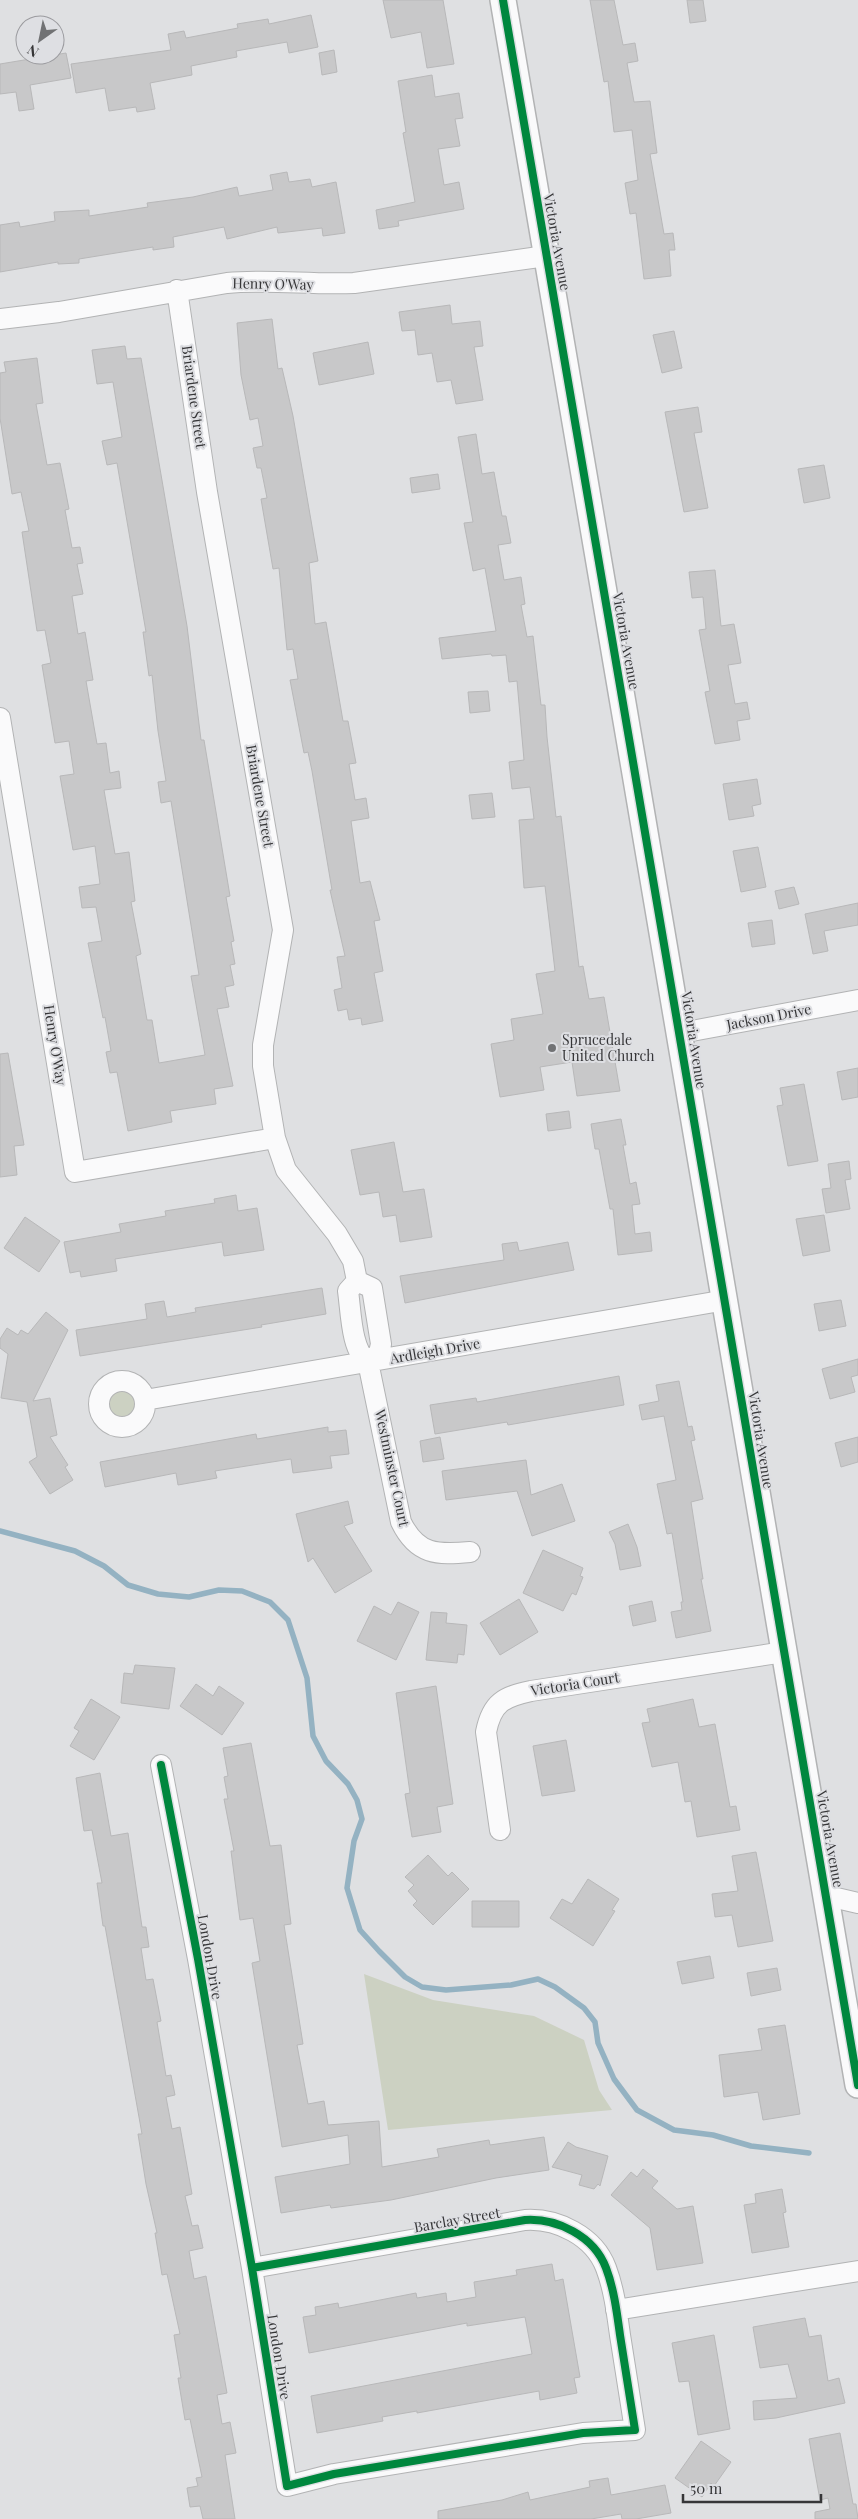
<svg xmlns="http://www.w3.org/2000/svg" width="858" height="2519" font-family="'Playfair Display',serif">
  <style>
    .green { fill: #ccd1c2 }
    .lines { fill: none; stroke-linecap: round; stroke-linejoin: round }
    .stream { stroke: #94b2c2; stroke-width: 5.5 }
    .building { fill: #c8c8c9; stroke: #b8b8b9 }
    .minor-casing { stroke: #b2b3b4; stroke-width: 22 }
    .tertiary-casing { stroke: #b2b3b4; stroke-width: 28 }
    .minor { stroke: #fafafb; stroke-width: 20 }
    .tertiary { stroke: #fafafb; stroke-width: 25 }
    .cycleway-casing { stroke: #dedfe3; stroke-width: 11 }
    .cycleway { stroke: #00873e; stroke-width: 8 }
    .poi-dot { fill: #717274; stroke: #dedfe3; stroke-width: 2 }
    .labels { text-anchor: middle; stroke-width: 4; stroke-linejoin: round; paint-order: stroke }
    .street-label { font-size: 14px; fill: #363638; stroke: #dedfe3 }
    .poi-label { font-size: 14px; fill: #363638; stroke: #dedfe3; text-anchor: start }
  </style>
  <rect width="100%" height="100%" fill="#dfe0e2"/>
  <!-- green -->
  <path class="green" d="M109 1404a13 13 0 1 1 26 0a13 13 0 1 1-26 0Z
    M364 1974 433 2000 534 2016 584 2040 599 2090 612 2110 388 2130Z"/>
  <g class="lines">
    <!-- stream -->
    <path class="stream" d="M0 1531 75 1551 104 1566 128 1585 158 1594 189 1597 219 1590 242 1591 270 1602 288 1620 307 1678 313 1736 326 1761 348 1784 357 1800 362 1819 354 1841 347 1888 360 1930 379 1951 405 1977 422 1987 446 1990 511 1985 538 1979 555 1987 584 2008 595 2022 598 2043 614 2079 637 2110 674 2130 713 2135 751 2146 809 2153"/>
  </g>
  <!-- building -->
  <path class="building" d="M383 0H443L454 64 427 68 421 32 391 38Z
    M590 0H614L623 45 635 43 638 61 627 63 634 102 650 101 657 153 650 154 664 234 673 233 675 250H669L671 276 644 279 636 213 630 214 625 183 638 180 632 130 614 132 608 81 604 82Z
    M687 0H703L706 21 690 23Z
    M311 15 318 47 289 53 287 42 236 51 237 57 191 66 192 75 150 83 155 109 137 112 136 107 109 111 105 88 76 93 71 64 171 50 168 34 184 31 186 38 238 28 237 24 268 19 269 24Z
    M334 50 337 72 322 75 319 53Z
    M66 53 71 78 30 85 34 109 19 111 16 92 0 94V64Z
    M432 75 435 97 459 93 463 118 455 119 460 146 438 149 444 185 459 182 464 209 398 221 399 226 379 229 376 210 415 202 403 133 406 132 398 81Z
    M287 172 289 182 310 179 312 187 336 182 345 233 323 236 322 228 278 233 277 227 227 239 224 227 173 237 174 247 153 250V247L79 259V263L58 264V262L0 272V225L19 222 20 227 55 221 54 212 89 210V216L148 207 147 203 193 197 237 187 239 196 273 190 270 175Z
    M450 305 452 324 480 321 483 346 474 347 483 400 456 404 451 380 437 382 432 353 418 355 415 330 402 331 399 312Z
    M272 319 278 369 282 368 293 416 318 561 309 563 315 624 326 622 343 721H348L356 763 349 764 355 800 366 798 369 818 351 821 360 883 370 881 380 920 374 921 383 971 374 973 383 1021 362 1025 361 1018 349 1020 347 1009 338 1011 334 990 342 988 337 957 345 956 330 890H332L312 771 308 752 304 753 290 680 298 679 293 649 287 650 279 568 273 569 261 499 267 498 261 468H257L253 448 263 446 258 418 250 420 241 375 237 323Z
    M674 331 682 368 662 373 653 335Z
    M368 342 374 374 319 385 313 353Z
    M125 346 127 359 141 358 187 626 201 740H204L230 896 226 897 234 941 231 942 235 964 230 965 234 985 225 987 229 1007 217 1009 233 1086 214 1089 216 1104 170 1111 172 1122 128 1131 117 1072 110 1073 106 1052 111 1051 105 1017 103 1018 88 943 102 941 96 907 82 908 79 887 100 884 95 846 73 850 60 776 74 774 69 741 55 743 42 665 51 663 45 630 37 631 22 532 29 531 21 492 12 494 0 418V373L6 372 4 362 37 358 43 403 36 404 47 465 60 463 69 509 65 510 72 548 80 547 83 563 77 564 83 594 72 596 78 634 85 632 93 680 86 681 97 744 106 743 110 773 119 771 121 788 104 790 115 854 129 852 135 901 131 902 141 954 136 956 147 1020H152L159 1063 205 1055 191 976 199 975 171 801 161 803 158 782 166 781 158 731 152 675 149 676 143 632H146L117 463 107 465 102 441 122 437 113 382 97 384 92 350Z
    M698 407 702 432 694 433 708 508 684 512 665 412Z
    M476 434 482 474 494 472 502 516H506L511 543 498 545 504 580 521 577 525 604 521 605 527 637 533 636 541 705H545L547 737 556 817 561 816 579 967 583 966 589 999 604 997 620 1091 577 1096 572 1062 540 1067 544 1090 500 1097 491 1044 514 1040 511 1019 543 1014 536 974 555 971 545 886 524 888 519 820 534 819 530 787 512 789 509 762 524 760 517 681 509 682 506 655 492 656 491 654 442 659 439 638 496 631 485 568 473 571 464 523 473 522 458 437Z
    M824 465 830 498 804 503 798 469Z
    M438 474 440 489 412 493 410 478Z
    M715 570 721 626 734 624 741 663 728 665 735 704 747 702 750 719 737 721 740 740 715 744 705 692 710 691 699 630 706 629 703 597 692 598 689 572Z
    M488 691 490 711 470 713 468 692Z
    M757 779 761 804 752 806 754 816 729 820 723 784Z
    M492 793 495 817 472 819 469 795Z
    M758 847 766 887 741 892 733 851Z
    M794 887 799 904 779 909 775 891Z
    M858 903V925L824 931 828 951 813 954 805 914Z
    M772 920 775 944 752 947 748 923Z
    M8 1053 24 1145 14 1146 17 1175 0 1177V1054Z
    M858 1068V1097L842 1100 837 1072Z
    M804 1084 818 1161 788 1166 777 1106 783 1105 780 1088Z
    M569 1111 571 1128 548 1131 546 1114Z
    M621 1119 626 1145H623L630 1184 636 1182 640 1204 632 1205 635 1234 650 1232 652 1251 618 1255 613 1209H610L599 1149H595L591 1124Z
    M394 1142 403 1192 424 1189 432 1237 400 1242 396 1215 383 1217 379 1192 360 1195 351 1150Z
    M849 1161 851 1179 845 1180 850 1209 826 1213 822 1189 831 1188 828 1164Z
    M236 1195 238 1211 257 1208 264 1250 224 1256 222 1242 115 1259 117 1271 81 1277 80 1271 70 1273 64 1242 121 1232 119 1224 166 1216 165 1211 215 1203 214 1199Z
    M824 1215 830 1251 803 1256 796 1219Z
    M25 1217 60 1241 39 1272 4 1248Z
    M517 1242 519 1251 568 1242 574 1270 405 1303 400 1276 504 1260 502 1244Z
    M322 1288 326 1314 261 1325 262 1327 80 1356 76 1330 147 1319 145 1304 164 1301 167 1317 196 1312 195 1308Z
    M841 1300 846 1326 819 1331 814 1304Z
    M46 1312 68 1330 33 1401 50 1398 57 1435 50 1437 68 1465 65 1467 73 1480 50 1494 29 1462 37 1457 27 1402 1 1398 8 1354 0 1348V1339L7 1328 18 1335 21 1330 28 1334Z
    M858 1359V1375L851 1377 855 1392 830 1399 822 1369Z
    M619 1376 624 1405 508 1425 507 1422 435 1434 430 1405 476 1398 477 1402Z
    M679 1381 688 1427 692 1426 695 1440 691 1441 703 1499 691 1502 703 1579H701L711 1631 676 1638 671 1612 682 1610 681 1602H683L672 1533 667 1534 657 1484 676 1480 664 1416 642 1420 639 1405 659 1401 656 1385Z
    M328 1427V1432L346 1430 349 1454 330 1456 332 1468 293 1473 291 1459 215 1471 217 1478 178 1485 176 1473 105 1487 100 1462 256 1434 257 1439Z
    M440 1437 444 1459 423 1462 420 1441Z
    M858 1437V1462L841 1467 835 1443Z
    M526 1460 531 1495 562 1484 575 1521 532 1536 517 1491 446 1500 442 1471Z
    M348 1501 353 1523 344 1526 372 1571 335 1593 313 1558 308 1562 296 1514Z
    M628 1524 637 1547 641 1566 620 1570 615 1544 609 1532Z
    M543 1550 583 1568 580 1576 583 1577 576 1595 572 1593 563 1611 523 1593Z
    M519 1599 538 1632 500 1655 480 1623Z
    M652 1601 656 1621 633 1626 629 1606Z
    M398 1602 419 1612 396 1660 357 1641 374 1606 391 1615Z
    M431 1612 447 1613 446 1623 467 1625 464 1655 458 1654 457 1663 426 1660Z
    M135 1665 175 1668 169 1709 121 1703 124 1673 133 1674Z
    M196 1684 213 1696 219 1686 244 1703 222 1735 180 1706Z
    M436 1686 453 1804 437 1807 441 1832 412 1837 405 1794 410 1793 396 1693Z
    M91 1699 120 1717 94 1760 70 1746 79 1731 74 1728Z
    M693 1699 699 1727 715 1724 730 1807 736 1806 740 1830 697 1837 691 1801 685 1802 678 1762 652 1767 642 1723 650 1722 647 1709Z
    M566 1740 575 1791 542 1796 533 1746Z
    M251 1743 270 1846 281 1845 291 1924 284 1925 303 2044 297 2045 308 2104 324 2101 328 2125 379 2121 382 2167 439 2157 437 2149 489 2140 490 2145 544 2137 549 2170 496 2178 391 2200 331 2208 330 2205 281 2213 275 2177 350 2164 348 2135 282 2147 252 1963 260 1961 253 1918 240 1920 231 1851H234L224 1799H228L224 1777 228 1776 223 1748Z
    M100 1773 111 1836 128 1833 142 1927H146L149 1947 141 1948 146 1980 153 1979 161 2021 157 2022 166 2076 171 2075 175 2095 166 2097 172 2129 180 2127 192 2194 185 2196 192 2226 198 2225 203 2248 189 2251 194 2279 206 2276 227 2393 217 2395 222 2424 230 2422 236 2453 225 2455 235 2519H203L200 2506 190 2507 187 2488 198 2486 196 2478 202 2477 190 2419 185 2420 178 2378H181L174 2335 180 2334 167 2274 162 2275 155 2233H157L146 2184 138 2134H142L105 1926H103L97 1883H102L92 1830 84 1831 76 1778Z
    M756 1852 773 1941 738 1947 732 1915 715 1917 712 1894 738 1891 732 1856Z
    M428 1855 448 1876 452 1872 469 1889 433 1925 413 1905 417 1901 408 1891 414 1885 405 1877Z
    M588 1879 619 1899 612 1910 615 1911 593 1946 550 1918 562 1899 572 1904Z
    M472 1901H519V1927H472Z
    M710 1956 714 1978 682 1984 677 1962Z
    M777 1968 781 1990 751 1996 747 1973Z
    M785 2025 800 2114 763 2120 758 2092 724 2097 719 2055 762 2050 758 2029Z
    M568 2142 576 2147 608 2156 600 2186 598 2184 594 2189 579 2185 582 2175 552 2167Z
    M643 2169 658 2181 652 2188 677 2209 693 2206 703 2263 657 2270 650 2228 611 2195 631 2172 637 2177Z
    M782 2189 786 2212 783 2213 789 2247 752 2253 744 2205 756 2203 755 2194Z
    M552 2264 555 2281 563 2279 580 2377 574 2378 577 2393 540 2400 539 2391 417 2413V2411L382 2417 383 2421 317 2433 311 2396 532 2354 525 2317 467 2326V2323L309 2353 303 2317 316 2315 315 2307 338 2303 339 2308 416 2293 417 2298 446 2293 447 2302 476 2297 474 2282 517 2275 516 2270Z
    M805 2318 809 2337 821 2335 828 2381 839 2378 845 2403 776 2418 754 2420 753 2401 797 2398 788 2364 760 2368 753 2327Z
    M714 2335 730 2429 698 2435 689 2381 679 2382 672 2343Z
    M840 2433 853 2504H856L858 2519H815V2512L830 2509 828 2498 820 2500 809 2439Z
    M701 2441 731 2462 714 2486 711 2483 702 2497 675 2478Z
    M608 2478 611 2495 665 2485 671 2513 636 2519H622L621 2514 591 2519H438V2511L502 2500 528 2492 530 2500 590 2487 589 2481Z"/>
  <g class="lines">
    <defs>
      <path id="minor" d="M177 290 207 492 283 930 263 1045V1066L275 1138 286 1170 337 1234 353 1261 357 1281
        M0 319 59 312 227 283C269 279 312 285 354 283L546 256
        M0 718 75 1172 275 1138
        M681 1033 858 1000
        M357 1281 372 1288 381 1344 379 1353 368 1362
        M357 1281 348 1291C351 1311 351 1351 368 1362
        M368 1362 401 1522C417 1555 437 1555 470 1552
        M99 1404a23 23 0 1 1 46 0a23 23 0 1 1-46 0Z
        M145 1400 726 1300
        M161 1765 198 1959 252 2268 287 2486 334 2474 583 2433 635 2430C630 2398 625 2367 620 2335 617 2313 614 2289 606 2268 594 2236 557 2218 525 2220L252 2268
        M500 1830 486 1732C492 1702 504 1697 531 1691L784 1652
        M828 1896 858 1903
        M616 2310 858 2271"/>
      <path id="tertiary" d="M503 0C596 548 691 1097 783 1645 807 1792 834 1938 858 2085"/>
    </defs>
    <!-- minor casing -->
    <use href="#minor" class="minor-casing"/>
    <!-- tertiary casing -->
    <use href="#tertiary" class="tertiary-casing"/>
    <!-- minor -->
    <use href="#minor" class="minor"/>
    <!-- tertiary -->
    <use href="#tertiary" class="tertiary"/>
    <defs>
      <path id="cycleway" d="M503 0C596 548 691 1097 783 1645 807 1792 834 1938 858 2085
        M161 1765 198 1959 252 2268 287 2486 334 2474 583 2433 635 2430C630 2398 625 2367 620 2335 617 2313 614 2289 606 2268 594 2236 557 2218 525 2220L252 2268"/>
    </defs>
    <!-- cycleway casing -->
    <use href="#cycleway" class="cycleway-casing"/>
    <!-- cycleway -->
    <use href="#cycleway" class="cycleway"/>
  </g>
  <!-- markers -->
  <circle class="poi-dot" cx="552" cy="1048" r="5"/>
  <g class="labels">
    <!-- street labels -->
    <g class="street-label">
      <text transform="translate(557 242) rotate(80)" y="5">Victoria Avenue</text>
      <text transform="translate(273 284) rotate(1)" y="5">Henry O'Way</text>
      <text transform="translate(194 397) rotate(82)" y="5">Briardene Street</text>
      <text transform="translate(626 641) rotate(80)" y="5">Victoria Avenue</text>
      <text transform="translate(260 796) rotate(80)" y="5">Briardene Street</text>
      <text transform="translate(769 1017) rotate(-11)" y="5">Jackson Drive</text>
      <text transform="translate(694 1040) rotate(81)" y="5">Victoria Avenue</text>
      <text transform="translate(55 1045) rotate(81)" y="5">Henry O'Way</text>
      <text transform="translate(435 1351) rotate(-10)" y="5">Ardleigh Drive</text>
      <text transform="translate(761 1440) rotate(81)" y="5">Victoria Avenue</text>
      <text transform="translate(392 1468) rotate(78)" y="5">Westminster Court</text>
      <text transform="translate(575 1684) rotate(-9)" y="5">Victoria Court</text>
      <text transform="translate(830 1839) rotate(80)" y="5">Victoria Avenue</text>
      <text transform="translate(210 1957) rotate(80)" y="5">London Drive</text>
      <text transform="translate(457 2220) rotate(-10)" y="5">Barclay Street</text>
      <text transform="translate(279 2357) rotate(81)" y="5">London Drive</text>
    </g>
    <!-- poi labels -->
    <g class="poi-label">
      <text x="562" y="1045">Sprucedale<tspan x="562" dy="16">United Church</tspan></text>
    </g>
  </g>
  <!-- north arrow -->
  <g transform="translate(40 40) rotate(213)"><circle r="24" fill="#dedfe3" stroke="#9b9b9f"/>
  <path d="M0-4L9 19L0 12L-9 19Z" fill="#717274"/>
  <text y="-8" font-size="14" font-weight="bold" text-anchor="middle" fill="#363638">N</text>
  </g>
  <!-- scale -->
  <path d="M683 2494v8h138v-8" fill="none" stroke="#363638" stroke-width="2.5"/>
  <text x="690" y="2494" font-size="15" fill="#363638" stroke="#dedfe3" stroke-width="4" paint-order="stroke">50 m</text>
</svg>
